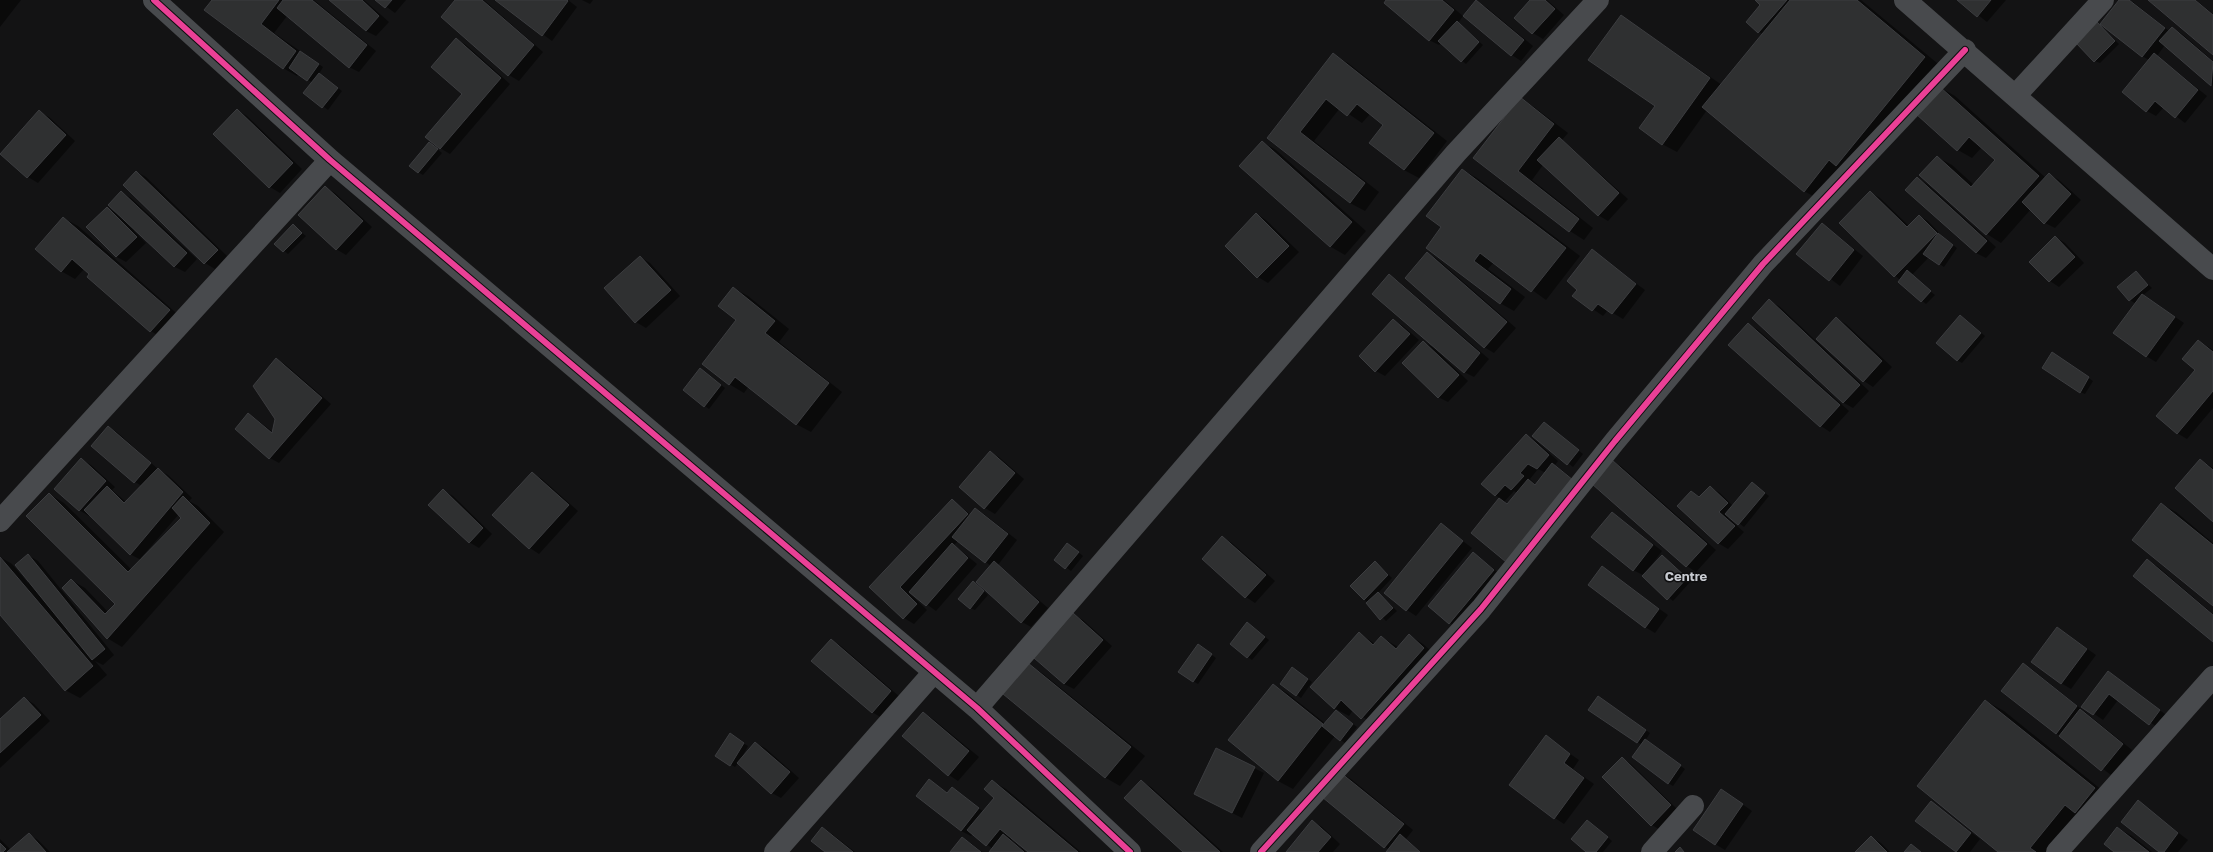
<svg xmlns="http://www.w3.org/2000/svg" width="2213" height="852" font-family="'Golos Text',sans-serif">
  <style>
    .shadow { fill: #0007; fill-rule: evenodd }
    .building { fill: #2f3031; stroke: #3c3d40 }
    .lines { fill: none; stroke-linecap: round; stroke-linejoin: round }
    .street { stroke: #484a4d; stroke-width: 22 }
    .cycleway-casing { stroke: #0e0e0f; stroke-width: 8 }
    .cycleway { stroke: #ea4096; stroke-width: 6 }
    .labels { text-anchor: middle; stroke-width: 3; stroke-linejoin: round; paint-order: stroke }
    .quarter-label { font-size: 13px; font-weight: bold; fill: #c7cad0; stroke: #0e0e0f }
  </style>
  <rect width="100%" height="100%" fill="#131314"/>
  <!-- shadow -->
  <path class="shadow" d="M0 0H21L0 27Z
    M213 0H314L376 51 359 72 349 67 287 16 274 33 323 67 319 74 342 91 328 110 305 93 313 83 299 74 297 76 283 68Z
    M331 0H364L389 22 376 36 366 31Z
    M377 0H406L395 13Z
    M457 0H484L543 52 519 81 509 75 442 17Z
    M496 0H568L577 7 552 41Z
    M582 0H593L590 4Z
    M1387 0H1444L1463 16 1458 23 1483 45 1466 64 1441 43 1439 45 1429 40Z
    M1531 0H1547L1564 15 1543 39 1533 33 1516 18Z
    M1756 0H1861L1943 68 1822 201 1804 191 1707 110 1677 152 1662 144 1656 106 1621 16 1722 85 1763 34 1759 32 1761 5Z
    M1959 0H2006L1987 22Z
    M2120 0 2133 2 2169 31 2172 28 2182 34 2213 61V86L2165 45 2157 56 2207 96 2185 123 2164 107 2156 116 2147 111 2149 60 2142 56Z
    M2149 0H2196L2213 14V53Z
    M1476 2 1486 7 1533 46 1521 61 1512 55Z
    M2097 23 2119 44 2100 63 2095 61Z
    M456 39 466 45 510 84 450 154 440 148 463 94Z
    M1333 55 1348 63 1447 141 1419 178 1404 170 1370 143 1384 125 1370 114 1362 123 1340 108 1314 141 1379 192 1365 211 1350 203 1268 138Z
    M1941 88 1955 96 2046 178 2049 174 2059 180 2081 200 2055 228 2045 223 2031 209 2001 243 1987 234 1921 175 1937 157 1952 165 1974 185 1997 160 1982 147 1972 158 1958 150Z
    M1520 99 1534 107 1568 133 1562 140 1628 199 1608 221 1598 215 1543 165 1532 180 1593 228 1584 240 1570 231 1475 158Z
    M237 110 247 116 302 169 280 193 270 187 215 134Z
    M39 112 49 117 75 141 38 183 28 177 2 154Z
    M1262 142 1276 150 1366 231 1345 255 1331 247 1241 166Z
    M434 146 442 153 423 175 418 172Z
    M1463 170 1477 178 1580 256 1546 300 1494 262 1488 269 1525 297 1514 311 1500 303 1442 227Z
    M137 172 146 177 227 256 215 269 205 263 125 185Z
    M1917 178 1927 184 1996 247 1986 258 1976 253Z
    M325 187 335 193 372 227 346 255 336 249Z
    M121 192 131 198 197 259 185 272 175 267 135 229 134 231 146 243 126 262 117 257 88 227 107 208 116 213Z
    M1870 192 1880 198 1909 226 1919 216 1928 221 1945 239 1957 248 1944 267 1929 257 1911 276 1935 295 1926 304 1899 282 1900 280 1840 223Z
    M1257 214 1266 220 1299 252 1268 283 1258 277 1226 246Z
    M63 218 78 226 183 319 165 340 151 331 88 277 91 274 85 268 75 279 61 271Z
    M1822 224 1863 256 1840 286 1798 254Z
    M293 226 306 236 288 254 276 244Z
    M2055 237 2065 243 2084 263 2059 287 2050 281Z
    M1592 251 1645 290 1623 319 1608 310 1603 316 1574 296 1579 289Z
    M1428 253 1437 259 1516 328 1494 353 1484 347Z
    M640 257 650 263 680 296 646 328 636 322 606 288Z
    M2136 273 2152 288 2143 295 2184 323 2156 362 2146 356 2136 304 2130 300Z
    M1389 276 1398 281 1489 359 1474 377 1464 372Z
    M733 288 748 296 789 329 779 342 842 392 811 432 796 424 749 386 744 393 729 384 738 320Z
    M1769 301 1779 306 1869 391 1853 408 1844 403 1754 318Z
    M1961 316 1985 336 1962 363 1957 360Z
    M1836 318 1846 324 1892 367 1873 387 1864 381Z
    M1393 320 1403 326 1419 340 1385 376 1376 371Z
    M1748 324 1758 330 1849 411 1830 432 1821 426 1730 345Z
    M2199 341 2213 350V408L2187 439 2177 433 2196 370Z
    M1423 342 1433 347 1468 381 1448 402 1438 397Z
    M2057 356 2093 381 2085 394 2080 392Z
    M276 359 286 365 331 404 279 463 270 458 249 414 273 432 276 419Z
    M705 372 725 388 709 409 705 406Z
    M1544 423 1583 454 1573 467 1534 436Z
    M108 427 118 433 159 470 168 475 192 498 189 501 198 506 224 532 122 647 107 638 71 580 85 588 108 612 116 604 49 494 64 503 132 570 141 560 130 554 90 514 89 516 79 510 81 459 91 465 115 487 112 490 126 502 142 486 135 482ZM179 514 183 518 143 559 141 558Z
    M1527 435 1536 441 1558 461 1555 465 1582 486 1472 533 1500 498 1495 495ZM1538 469 1546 473 1536 485 1530 479ZM1514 491 1517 493 1508 504 1504 502Z
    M990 452 1000 458 1024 479 995 514 985 508 960 487Z
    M2201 460 2213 468V520Z
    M1612 461 1622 467 1716 550 1696 572 1687 566 1593 484Z
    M532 473 542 479 578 511 539 554 530 548 494 515Z
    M1752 483 1769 496 1744 527 1730 516 1728 518 1744 532 1728 549 1718 543 1691 492 1701 497 1710 487 1720 493 1733 506Z
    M444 491 453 496 492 534 479 548 469 542Z
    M952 500 971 515 975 509 985 515 1017 540 998 565 1048 608 1031 627 1022 622 991 566 958 541 954 545 977 564 936 611 910 592 909 593 927 610 914 624 904 618 871 587Z
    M2161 504 2176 512 2213 543V605Z
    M1613 513 1662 551 1647 571 1648 572 1662 556 1691 581 1673 601 1643 575 1633 570Z
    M1442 525 1472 548 1416 616 1407 610Z
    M1222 537 1232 543 1275 581 1255 603 1246 597Z
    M1072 547 1083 556 1071 571 1056 560Z
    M1473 553 1503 576 1459 628 1450 623Z
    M28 555 38 561 114 655 103 665 95 661 107 675 80 698 65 690 0 613V557L12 564 28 583Z
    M2147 561 2157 566 2213 614V641Z
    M1375 562 1392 578 1378 593 1397 611 1386 621 1364 599Z
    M1602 568 1668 615 1655 633 1645 627Z
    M977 585 988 595 975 610 970 608Z
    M1073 615 1083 620 1112 646 1074 689 1064 684Z
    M1248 623 1269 640 1252 660 1248 657Z
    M2058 628 2096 655 2071 689 2061 683Z
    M1359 633 1375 644 1381 637 1398 647 1409 635 1423 644 1438 657 1376 726 1353 710 1349 716 1334 708Z
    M831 640 841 646 900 697 882 718 872 712 813 661Z
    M1202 648 1216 658 1198 684 1193 681Z
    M1028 664 1042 673 1145 756 1120 786 1106 778 1004 694Z
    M2023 664 2033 670 2132 750 2111 775 2056 733Z
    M1297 671 1312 682 1301 698 1282 684Z
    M2108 672 2169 717 2160 729 2118 700 2103 720 2083 706Z
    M1273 685 1287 693 1326 724 1336 711 1357 727 1345 743 1335 736 1293 789 1278 781Z
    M24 698 34 704 50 721 0 768V720Z
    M1603 700 1650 733 1645 741 1685 769 1673 786 1668 783 1642 745 1590 709Z
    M1986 701 2004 711 2113 799 2053 852H2000Z
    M923 713 933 719 979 757 958 781 949 775 903 736Z
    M730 735 748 746 741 759 755 743 765 748 799 778 781 798 772 793 738 763 735 767 717 756Z
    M1546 737 1579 760 1573 769 1594 784 1564 824 1555 818Z
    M1622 758 1631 764 1680 812 1662 831 1652 825Z
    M1254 768 1264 773 1242 818 1195 794Z
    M1342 774 1351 779 1413 830 1406 839 1420 852H1387L1388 849 1323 797Z
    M929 780 948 793 952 789 984 812 995 798 992 781 1006 789 1081 852H1030L1013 838 1011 840 1026 852H990L993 849 973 834 971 836 961 831 917 796Z
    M1141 781 1151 787 1223 852H1185Z
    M1731 796 1752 811 1725 850 1715 844Z
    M1931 802 1980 839 1970 852H1956L1917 821Z
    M2138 802 2188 840 2178 852H2161Z
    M1312 821 1322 827 1340 844 1333 852H1287Z
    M1592 824 1612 841 1603 852H1588Z
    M822 828 832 834 855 852H826Z
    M2117 828 2132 836 2152 852H2116Z
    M29 834 38 840 50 852H0V839L11 850Z
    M962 838 972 844 982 852H951Z
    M1872 838 1881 843 1890 852H1857Z"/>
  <!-- building -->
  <path class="building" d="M212 0H279L261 24 296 51 283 69 204 10Z
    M283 0H312L367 45 349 68 277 8Z
    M329 0H362L379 16 366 31Z
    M375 0H392L385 8Z
    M455 0H482L534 45 508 76 441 17Z
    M495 0H567L568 1 542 36Z
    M1386 0H1442L1454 10 1429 41 1384 3Z
    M1476 0 1524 40 1511 56 1463 16Z
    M1530 0H1545L1555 9 1532 34 1514 18Z
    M1755 0H1787L1758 33 1746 22 1760 5Z
    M1790 0H1857L1925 57 1836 166 1829 160 1804 192 1702 107Z
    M1957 0H1991L1977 17Z
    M2119 0H2129L2165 28 2142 57 2100 24Z
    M2148 0H2195L2213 15V55Z
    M1621 15 1710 78 1662 145 1639 128 1655 106 1588 60Z
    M1457 21 1479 42 1461 62 1438 41Z
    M2097 22 2115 41 2094 62 2076 43Z
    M2172 27 2213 62 2211 86 2159 41Z
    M456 38 501 78 440 149 425 137 462 94 431 67Z
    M300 51 319 64 307 81 289 68Z
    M1333 53 1434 133 1404 170 1369 143 1383 125 1357 104 1347 116 1326 99 1300 132 1365 183 1350 203 1267 138Z
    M2154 53 2198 90 2175 118 2155 101 2146 112 2122 92Z
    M319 73 338 88 322 108 303 93Z
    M1940 87 2039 176 1986 235 1919 175 1937 156 1971 187 1995 160 1969 137 1957 151 1916 114Z
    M1520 97 1554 124 1518 171 1579 219 1569 232 1473 158Z
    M237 109 293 163 269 188 213 134Z
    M39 110 66 135 27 178 0 154Z
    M1559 137 1619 193 1598 216 1537 160Z
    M1262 141 1352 222 1330 247 1239 166Z
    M429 142 438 149 418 173 409 166Z
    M1462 169 1566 248 1531 292 1480 253 1474 261 1511 289 1500 304 1426 248 1441 227 1426 216Z
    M136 171 218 250 204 264 123 185Z
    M2049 173 2071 194 2044 224 2022 202Z
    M1917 177 1987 241 1976 253 1905 190Z
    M325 186 363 221 336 250 298 215Z
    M121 191 187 253 174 267 108 205Z
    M1870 191 1907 227 1919 215 1937 233 1894 277 1839 223Z
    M107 207 137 237 116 257 86 227Z
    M1256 213 1289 246 1257 278 1225 246Z
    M63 217 170 310 150 332 87 277 89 274 72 259 61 272 35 249Z
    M1822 223 1854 250 1829 281 1796 254Z
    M293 224 302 233 283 252 274 244Z
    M1938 233 1953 245 1939 265 1923 254Z
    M2055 236 2075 257 2049 282 2029 262Z
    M1592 249 1636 284 1612 314 1598 304 1592 311 1572 296 1577 290 1567 281Z
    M1427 252 1507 322 1484 348 1405 278Z
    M640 256 671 290 635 323 604 288Z
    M1907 270 1931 291 1921 302 1898 282Z
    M2136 271 2148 285 2129 301 2117 287Z
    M1389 274 1480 353 1464 373 1372 294Z
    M733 287 775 321 765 333 829 383 796 425 735 377 729 385 702 364 736 320 718 306Z
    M2142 294 2175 317 2146 357 2113 333Z
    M1769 299 1860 385 1843 403 1752 318Z
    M1960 315 1981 333 1957 361 1936 343Z
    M1836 317 1882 361 1863 382 1816 339Z
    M1393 319 1410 334 1375 372 1359 356Z
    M1748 323 1840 405 1820 427 1728 345Z
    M2198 340 2213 352V391L2177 434 2156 416 2195 370 2182 359Z
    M1423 341 1459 375 1438 398 1402 363Z
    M2052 352 2089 377 2080 393 2042 368Z
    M276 358 322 398 269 459 235 429 248 413 272 433 275 419 253 386Z
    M700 368 721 385 704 407 683 390Z
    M1544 422 1579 450 1567 465 1532 436Z
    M108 426 151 463 134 483 91 446Z
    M1526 434 1549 455 1537 469 1528 464 1520 473 1524 476 1511 490 1505 485 1495 496 1481 484Z
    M990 451 1015 473 984 509 959 487Z
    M81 458 106 481 79 511 54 489Z
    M2200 459 2213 470V522L2175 488Z
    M1612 460 1707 544 1686 567 1592 484Z
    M1552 463 1573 480 1506 562 1471 533 1499 498 1507 504 1528 479 1535 485Z
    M158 468 183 492 130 555 84 510 107 486 124 503Z
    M532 472 569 505 529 549 492 515Z
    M1752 482 1765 493 1738 525 1725 514Z
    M1710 486 1728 503 1719 512 1735 526 1718 544 1677 506 1691 491 1699 497Z
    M443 489 483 528 469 543 428 505Z
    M49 493 128 572 181 518 172 508 183 496 210 523 107 639 62 588 71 579 105 614 115 604 26 516Z
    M952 499 968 514 900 587 917 604 903 619 869 587Z
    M2161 503 2213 545V606L2132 540Z
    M975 508 1008 534 985 563 952 537Z
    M1612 512 1653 545 1633 571 1591 537Z
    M1441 523 1463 541 1406 611 1384 593Z
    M1222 536 1266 575 1245 598 1202 559Z
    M952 543 968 558 926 606 909 592Z
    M1067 543 1079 552 1065 569 1054 560Z
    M1473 552 1494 570 1449 624 1428 606Z
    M28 554 105 649 92 660 15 565Z
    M1662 555 1687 578 1667 600 1642 576Z
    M0 557 93 666 65 691 0 615Z
    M2147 559 2213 615V642L2133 576Z
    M994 561 1039 602 1021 623 976 582Z
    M1375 561 1388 575 1364 600 1350 586Z
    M1602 566 1659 609 1645 628 1588 585Z
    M973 581 984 591 970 609 958 599Z
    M1378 592 1393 608 1380 620 1366 603Z
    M1073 613 1103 640 1064 684 1034 658Z
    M1247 622 1265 637 1247 658 1230 644Z
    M2057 627 2087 649 2061 684 2031 662Z
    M1359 632 1373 645 1381 636 1396 649 1409 634 1424 648 1361 719 1341 700 1334 709 1310 687Z
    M831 639 891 691 872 713 811 661Z
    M1198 644 1212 654 1193 682 1178 672Z
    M1028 663 1131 747 1105 778 1003 694Z
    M2023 663 2077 706 2056 734 2001 691Z
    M1292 667 1308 679 1296 696 1280 684Z
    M2108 671 2160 710 2149 725 2109 694 2093 715 2081 707Z
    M1273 684 1323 724 1278 781 1228 740Z
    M1598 696 1646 730 1637 743 1588 710Z
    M24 697 41 715 0 753V719Z
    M1985 700 2095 788 2075 813 2065 805 2030 848 2036 852H1998L1917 786Z
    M2080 709 2123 744 2101 771 2059 736Z
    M1336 710 1353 724 1340 741 1322 726Z
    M923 712 969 751 948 776 902 736Z
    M730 733 744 743 730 766 715 756Z
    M1546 735 1570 754 1564 763 1584 778 1554 819 1509 785Z
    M1645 739 1681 765 1668 784 1632 757Z
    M755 742 790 772 771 794 737 763Z
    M1216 748 1255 767 1232 813 1194 794Z
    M1622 757 1671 805 1651 826 1602 777Z
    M1341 773 1404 824 1384 848 1322 797Z
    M929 779 947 793 952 787 979 808 961 831 916 796Z
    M992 780 1078 852H1028L1000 829 986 846 967 830 994 798 984 789Z
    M1141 780 1220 852H1183L1124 798Z
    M1721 789 1743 804 1715 845 1693 830Z
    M2138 800 2178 833 2164 852H2159L2121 822Z
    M1931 801 1971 833 1956 852 1915 821Z
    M1312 820 1331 837 1318 852H1286Z
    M1587 820 1608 837 1596 852H1586L1571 839Z
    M822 827 853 852H825L811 841Z
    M2117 827 2149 852H2114L2104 844Z
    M29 833 46 852H7Z
    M1003 834 1024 852H989Z
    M1400 834 1420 852H1386Z
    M1871 836 1887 852H1855Z
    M962 837 981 852H950Z
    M0 843 6 849 3 852H0Z
    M1911 844 1921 852H1904Z
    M1680 847 1684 852H1675Z"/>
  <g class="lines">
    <!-- street -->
    <path class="street" d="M154 0 330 160 977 708 1130 852
      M1905 0 2213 269
      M2015 96 2103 0
      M0 521 330 160
      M977 708 1456 153 1598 0
      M775 852 934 672
      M1261 852 1481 609 1615 441 1763 264 1965 50
      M1652 852 1693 806
      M2057 852 2213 677"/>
    <defs>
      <path id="cycleway" d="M154 0 330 160 977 708 1130 852
        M1261 852 1481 609 1615 441 1763 264 1965 50"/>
    </defs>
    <!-- cycleway casing -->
    <use href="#cycleway" class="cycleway-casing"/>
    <!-- cycleway -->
    <use href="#cycleway" class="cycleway"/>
  </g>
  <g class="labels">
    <!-- quarter labels -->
    <g class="quarter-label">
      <text x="1686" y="581">Centre</text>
    </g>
  </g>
</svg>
